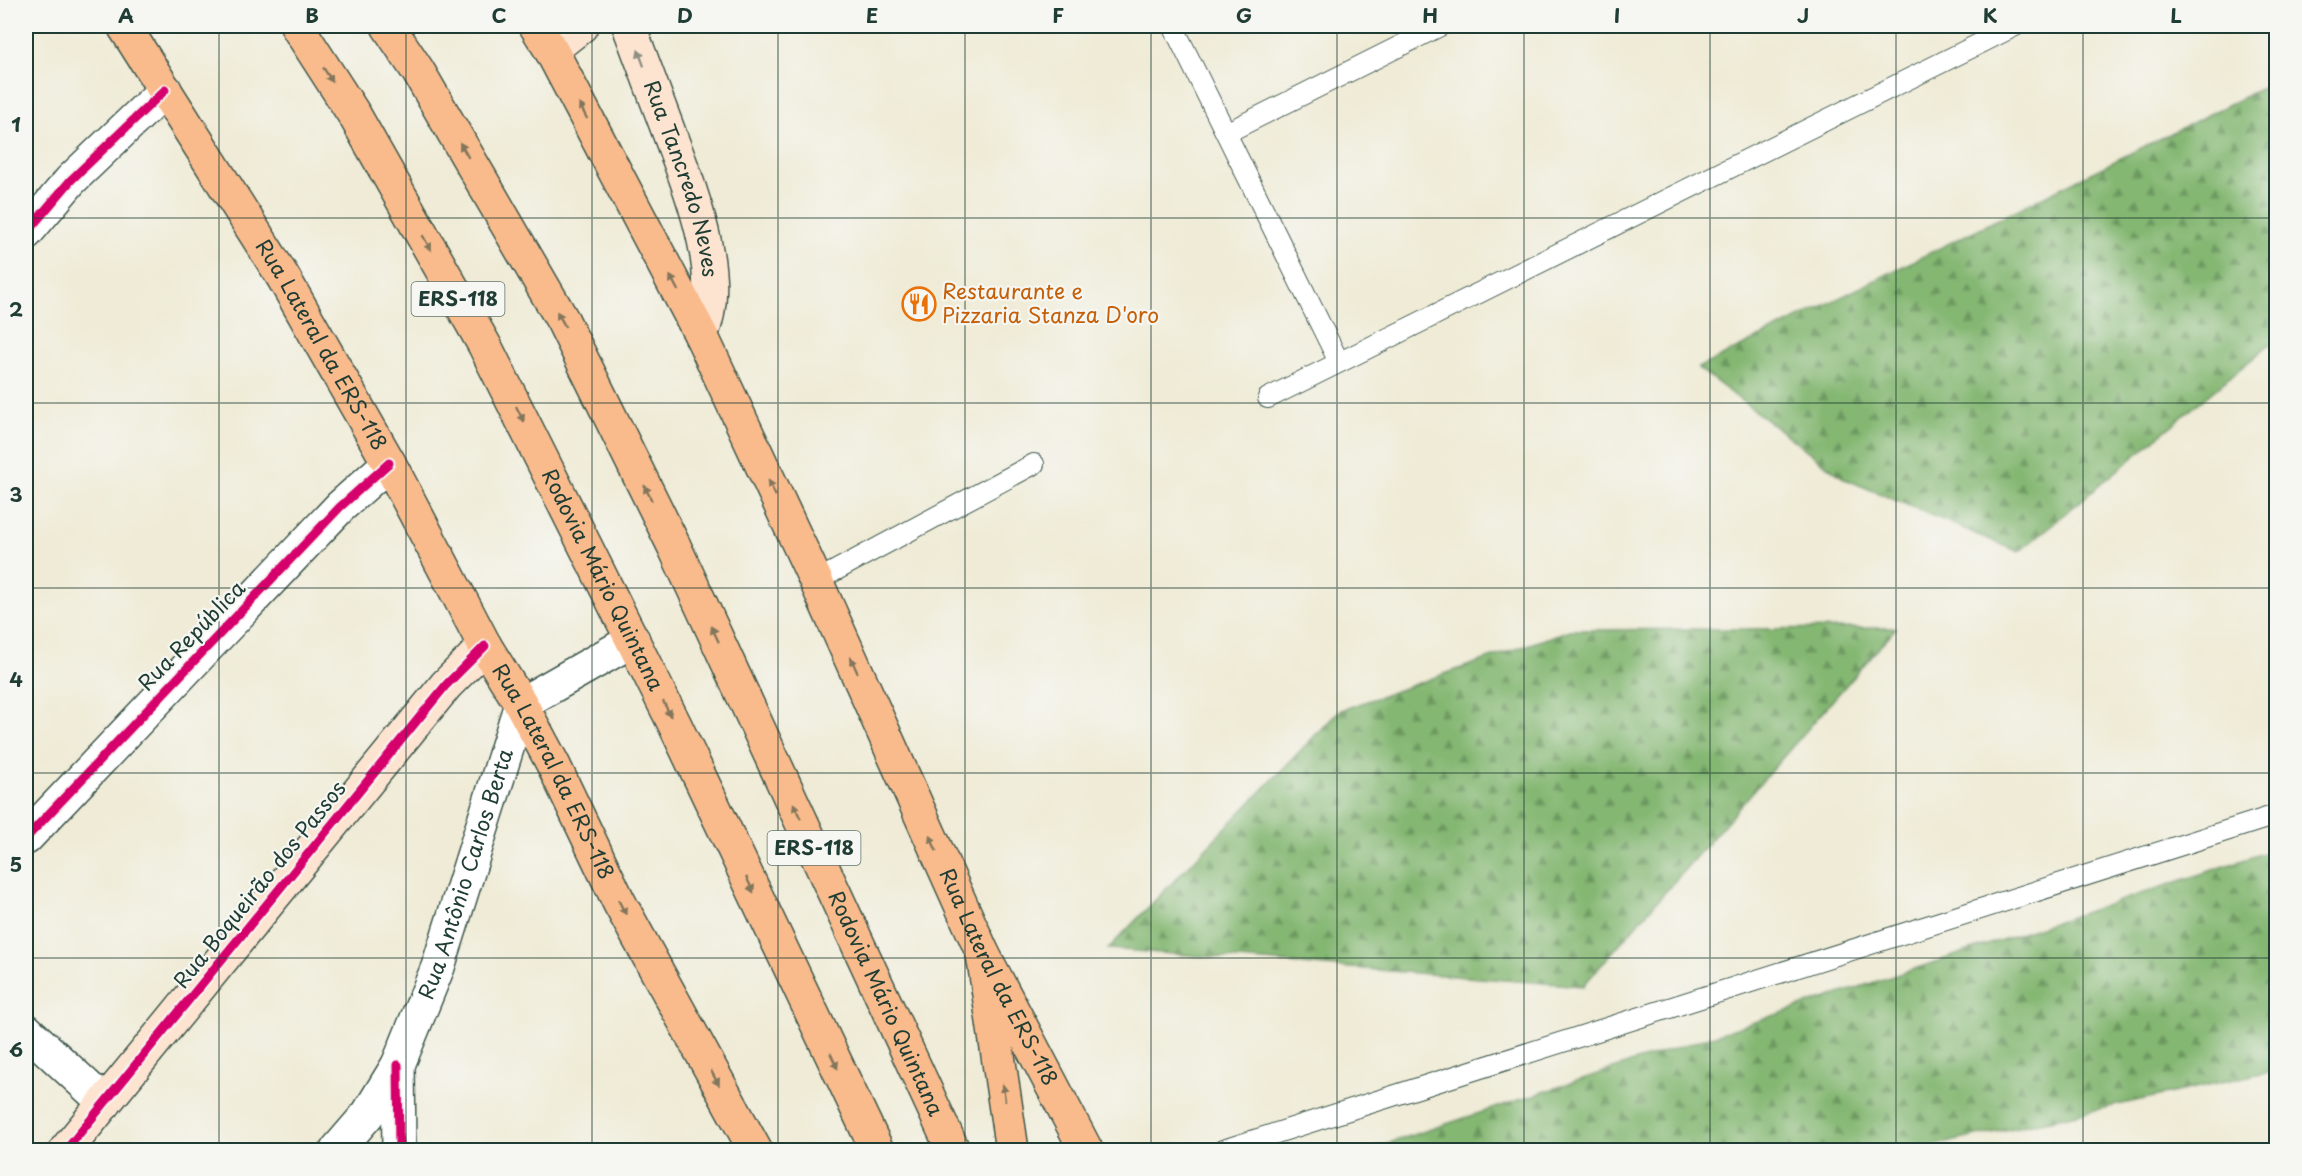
<svg xmlns="http://www.w3.org/2000/svg" width="2302" height="1176" font-family="'Playpen Sans',sans-serif">
  <style>
    .forest { fill: url(#forest-firs); stroke: #527a53; stroke-width: 1.5 }
    .building { fill: #d3acd7 }
    .lines { fill: none; stroke-linecap: round; stroke-linejoin: round }
    .lane-casing { stroke: #3e574c; stroke-width: 22 }
    .street-casing { stroke: #3e574c; stroke-width: 36 }
    .secondary-casing { stroke: #3e574c; stroke-width: 36 }
    .primary-casing { stroke: #3e574c; stroke-width: 36 }
    .highway-casing { stroke: #3e574c; stroke-width: 36 }
    .lane { stroke: #fff; stroke-width: 20 }
    .street { stroke: #fff; stroke-width: 33 }
    .secondary { stroke: #fde4d1; stroke-width: 33 }
    .primary { stroke: #fabb8c; stroke-width: 33 }
    .highway { stroke: #fabb8c; stroke-width: 33 }
    .cycleway-casing { stroke: #f6f6f2; stroke-width: 13 }
    .cycleway { stroke: #d6006c; stroke-width: 9 }
    .oneway { fill: #8e9082 }
    .oneway2 { fill: #82765c }
    .grid { fill: none; stroke: #1f3d34; stroke-width: 1.5; stroke-opacity: 0.55 }
    .labels { text-anchor: middle; stroke-width: 4.5; stroke-linejoin: round; paint-order: stroke }
    .shield { fill: #f6f6f2; stroke: #60746d; stroke-width: 1.5 }
    .shield-label { font-size: 20px; font-weight: bold; fill: #1f3d34 }
    .street-label { font-size: 21px; fill: #1f3d34; stroke: #f6f6f2 }
    .food-label { font-size: 21px; fill: #c56008; stroke: #f6f6f2; text-anchor: start }
    .neatline { fill: none; stroke: #1f3d34; stroke-width: 2 }
    .grid-label { font-size: 20px; text-anchor: middle; font-weight: bold; fill: #1f3d34 }
  </style>
  <defs>
    <pattern id="forest-firs" width="22" height="20" patternUnits="userSpaceOnUse" patternTransform="scale(1.5)"><rect width="22" height="20" fill="#84b772"/><path d="M5 1l3.5 6h-7zM16 11l3.5 6h-7z" fill="#6b965e"/></pattern>
  </defs>
  <rect width="100%" height="100%" fill="#f6f6f2"/>
  <filter id="ink" filterUnits="userSpaceOnUse"><feTurbulence type="fractalNoise" baseFrequency=".0167" numOctaves="2"/><feDisplacementMap in="SourceGraphic" scale="12" xChannelSelector="R" yChannelSelector="G"/><feConvolveMatrix kernelMatrix="1 2 1 2 8 2 1 2 1" color-interpolation-filters="sRGB"/></filter>
  <filter id="wash" filterUnits="userSpaceOnUse"><feTurbulence type="fractalNoise" baseFrequency=".008" numOctaves="4" result="noise"/><feDisplacementMap in="SourceGraphic" scale="24" xChannelSelector="R" yChannelSelector="G"/><feGaussianBlur stdDeviation="1.35" result="paint"/><feColorMatrix in="noise" values="0 0 0 0 0 0 0 0 0 0 0 0 0 0 0 0 0 1.4 0 .05"/><feComposite in="paint" operator="in"/></filter>
  <g filter="url(#wash)">
    <rect width="100%" height="100%" fill="#efebd6"/>
    <!-- forest -->
    <path class="forest" d="M2276 81V339L2019 552 1845 479 1698 368Z
      M1896 628 1583 986 1108 949 1339 711 1570 630Z
      M2276 849V1070L1914 1150H1368Z"/>
    <g id="blocks">
      <!-- building -->
      <path class="building" d="M2276 1143V1150H2245Z"/>
    </g>
  </g>
  <g filter="url(#ink)">
    <use href="#blocks" fill-opacity="0" stroke="#3e574c" stroke-width="1.5"/>
    <g class="lines">
      <defs>
        <path id="lane" d="M1173 26 1339 362
          M1226 133 1440 26
          M1268 398 2015 26
          M816 581 1034 464
          M1223 1150 2276 815"/>
        <g id="street">
          <path d="M26 233 71 180 165 90"/>
          <path d="M26 838 340 507 389 463"/>
          <path d="M26 1030 105 1103"/>
          <path d="M398 1065 399 1150"/>
          <path id="s1" d="M337 1150 368 1114 398 1065 438 967 521 704 633 640"/>
        </g>
        <g id="secondary">
          <path id="s2" d="M629 26C642 60 655 95 668 130 689 187 727 276 701 335"/>
          <path d="M551 50 581 26"/>
          <path d="M66 1150 446 685 485 646"/>
        </g>
        <g id="primary">
          <path id="s3" d="M124 26 283 277 389 463 485 646 521 704 554 766 619 902 755 1150"/>
          <path id="s4" d="M536 26 551 50 701 335 816 581 983 954 1086 1150"/>
        </g>
        <g id="highway">
          <path id="s5" d="M297 26 355 116 485 346 675 725 877 1150"/>
          <path id="s6" d="M388 26 418 71 563 321 674 546 953 1150"/>
          <path d="M983 954 1012 1150"/>
        </g>
      </defs>
      <!-- lane casing -->
      <use href="#lane" class="lane-casing"/>
      <!-- street casing -->
      <use href="#street" class="street-casing"/>
      <!-- secondary casing -->
      <use href="#secondary" class="secondary-casing"/>
      <!-- primary casing -->
      <use href="#primary" class="primary-casing"/>
      <!-- highway casing -->
      <use href="#highway" class="highway-casing"/>
      <!-- lane -->
      <use href="#lane" class="lane"/>
      <!-- street -->
      <use href="#street" class="street"/>
      <!-- secondary -->
      <use href="#secondary" class="secondary"/>
      <!-- primary -->
      <use href="#primary" class="primary"/>
      <!-- highway -->
      <use href="#highway" class="highway"/>
      <defs>
        <path id="cycleway" d="M26 233 71 180 165 90
          M26 838 340 507 389 463
          M398 1065 399 1150
          M66 1150 446 685 485 646"/>
      </defs>
      <!-- cycleway casing -->
      <use href="#cycleway" class="cycleway-casing"/>
      <!-- cycleway -->
      <use href="#cycleway" class="cycleway"/>
    </g>
    <!-- one-way arrows -->
    <defs><path id="oneway-solid" d="M-6-.8H1V-3.2L6.5 0L1 3.2V.8H-6Z" transform="scale(1.5)"/></defs>
    <use class="oneway" href="#oneway-solid" transform="translate(641 58) rotate(-110)"/>
    <g class="oneway2">
      <use href="#oneway-solid" transform="translate(328 75) rotate(57)"/>
      <use href="#oneway-solid" transform="translate(583 111) rotate(-118)"/>
      <use href="#oneway-solid" transform="translate(464 150) rotate(-120)"/>
      <use href="#oneway-solid" transform="translate(427 243) rotate(60)"/>
      <use href="#oneway-solid" transform="translate(674 283) rotate(-118)"/>
      <use href="#oneway-solid" transform="translate(561 319) rotate(-119)"/>
      <use href="#oneway-solid" transform="translate(520 414) rotate(63)"/>
      <use href="#oneway-solid" transform="translate(772 488) rotate(-115)"/>
      <use href="#oneway-solid" transform="translate(648 493) rotate(-116)"/>
      <use href="#oneway-solid" transform="translate(715 634) rotate(-115)"/>
      <use href="#oneway-solid" transform="translate(854 665) rotate(-114)"/>
      <use href="#oneway-solid" transform="translate(667 709) rotate(64)"/>
      <use href="#oneway-solid" transform="translate(797 811) rotate(-115)"/>
      <use href="#oneway-solid" transform="translate(933 843) rotate(-114)"/>
      <use href="#oneway-solid" transform="translate(750 885) rotate(65)"/>
      <use href="#oneway-solid" transform="translate(622 907) rotate(62)"/>
      <use href="#oneway-solid" transform="translate(834 1061) rotate(65)"/>
      <use href="#oneway-solid" transform="translate(715 1078) rotate(61)"/>
      <use href="#oneway-solid" transform="translate(1004 1093) rotate(-98)"/>
    </g>
  </g>
  <!-- grid -->
  <path class="grid" d="M219 26V1150M406 26V1150M592 26V1150M778 26V1150M965 26V1150M1151 26V1150M1337 26V1150M1524 26V1150M1710 26V1150M1896 26V1150M2083 26V1150M26 218H2276M26 403H2276M26 588H2276M26 773H2276M26 958H2276"/>
  <!-- icons -->
  <defs>
    <symbol id="restaurant-ring" viewBox="-11 -11 22 22"><circle r="9.5" fill="#f6f6f2" stroke="#e8710a" stroke-width="1.5"/><path d="M-5-6h1v4h1v-4h1v4h1v-4h1v5L-1.5 .5V6h-2V.5L-5-1ZM5-6V6H3V1.5H1.5Q1.5-4 5-6Z" fill="#e8710a"/></symbol>
  </defs>
  <g fill-rule="evenodd">
    <use href="#restaurant-ring" x="900" y="285" width="38" height="38"/>
  </g>
  <g class="labels">
    <!-- shield labels -->
    <g class="shield">
      <rect x="411.5" y="282" width="93" height="34" rx="4.5"/>
      <rect x="767.5" y="831" width="93" height="34" rx="4.5"/>
    </g>
    <g class="shield-label">
      <text x="458" y="306">ERS-118</text>
      <text x="814" y="855">ERS-118</text>
    </g>
    <!-- street labels -->
    <g class="street-label">
      <text dy="7" stroke="none"><textPath href="#s2" startOffset="162">Rua Tancredo Neves</textPath></text>
      <text dy="7" stroke="none"><textPath href="#s3" startOffset="375">Rua Lateral da ERS-118</textPath></text>
      <text dy="7" stroke="none"><textPath href="#s5" startOffset="633">Rodovia Mário Quintana</textPath></text>
      <text transform="translate(192 636) rotate(-46)" y="7">Rua República</text>
      <text dy="7" stroke="none"><textPath href="#s3" startOffset="861">Rua Lateral da ERS-118</textPath></text>
      <text dy="7" stroke="none"><textPath href="#s1" startOffset="308">Rua Antônio Carlos Berta</textPath></text>
      <text transform="translate(260 885) rotate(-51)" y="7">Rua Boqueirão dos Passos</text>
      <text dy="7" stroke="none"><textPath href="#s4" startOffset="1058">Rua Lateral da ERS-118</textPath></text>
      <text dy="7" stroke="none"><textPath href="#s6" startOffset="1098">Rodovia Mário Quintana</textPath></text>
    </g>
    <!-- food labels -->
    <g class="food-label">
      <text x="942" y="299">Restaurante e<tspan x="942" dy="24">Pizzaria Stanza D'oro</tspan></text>
    </g>
  </g>
  <!-- margin -->
  <rect width="2302" height="1176" fill="none" stroke="#f6f6f2" stroke-width="66"/>
  <rect x="33" y="33" width="2236" height="1110" class="neatline"/>
  <g class="grid-label">
    <text x="126" y="23">A</text>
    <text x="312" y="23">B</text>
    <text x="499" y="23">C</text>
    <text x="685" y="23">D</text>
    <text x="872" y="23">E</text>
    <text x="1058" y="23">F</text>
    <text x="1244" y="23">G</text>
    <text x="1430" y="23">H</text>
    <text x="1617" y="23">I</text>
    <text x="1803" y="23">J</text>
    <text x="1990" y="23">K</text>
    <text x="2176" y="23">L</text>
    <text x="16" y="132">1</text>
    <text x="16" y="317">2</text>
    <text x="16" y="502">3</text>
    <text x="16" y="687">4</text>
    <text x="16" y="872">5</text>
    <text x="16" y="1057">6</text>
  </g>
</svg>
